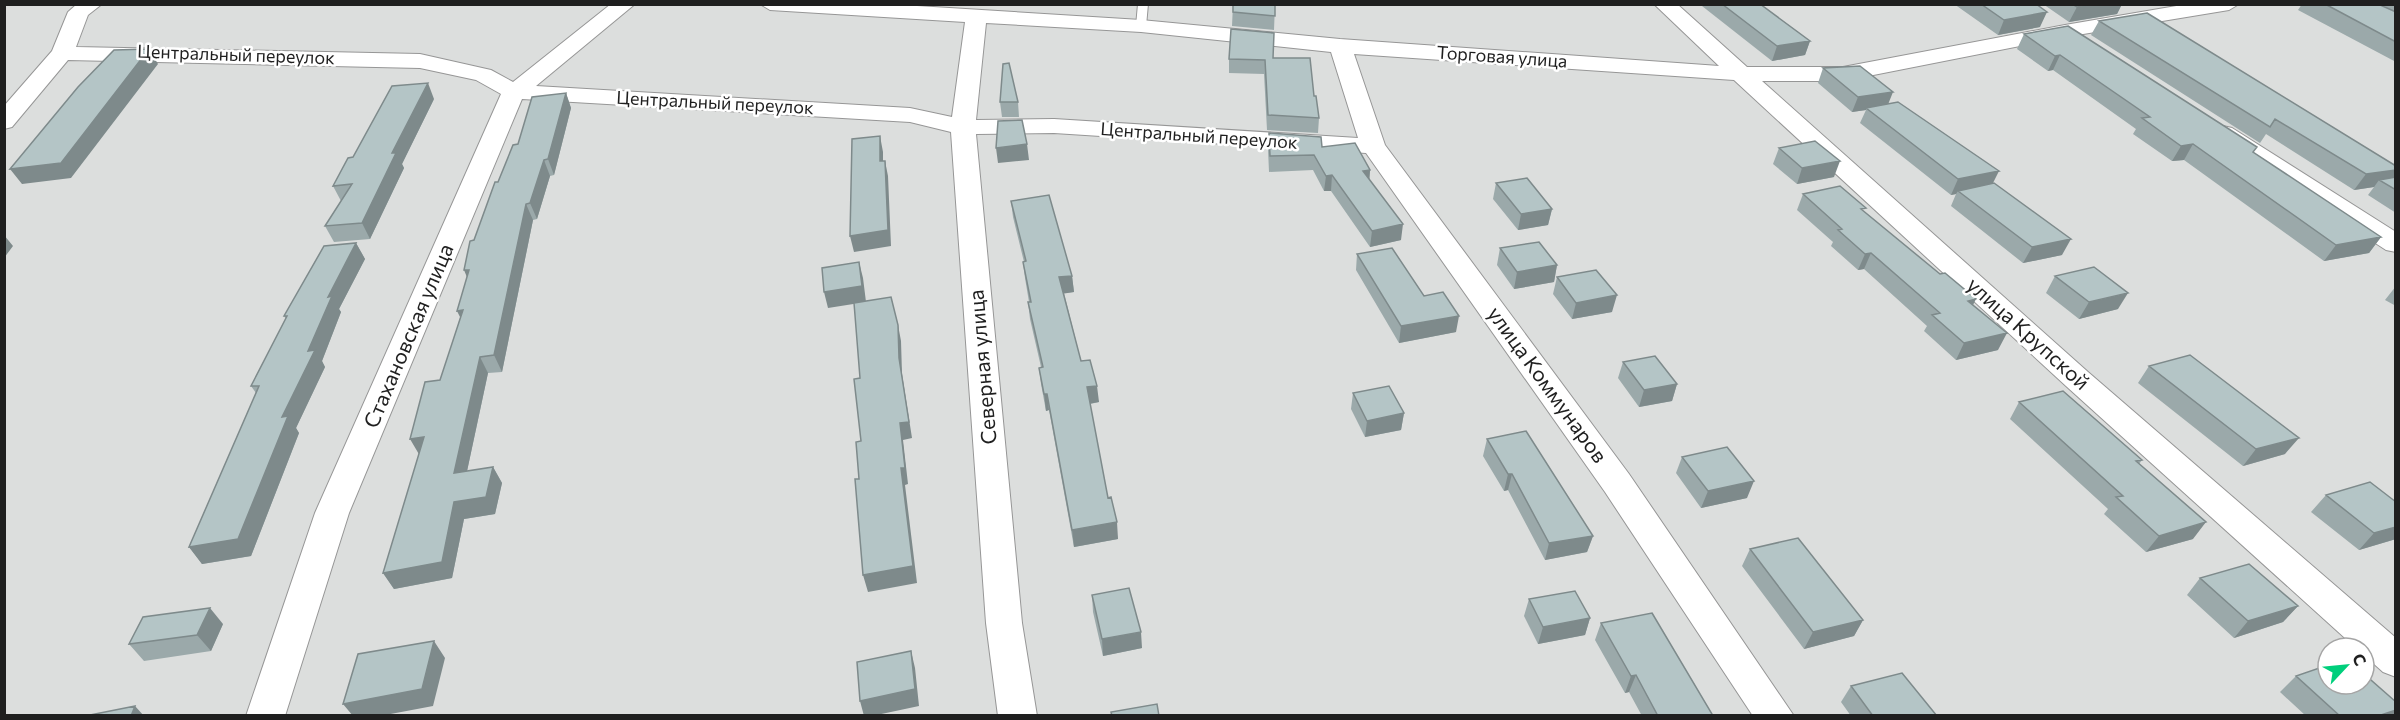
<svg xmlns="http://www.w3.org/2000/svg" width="2400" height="720" font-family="Commissioner,sans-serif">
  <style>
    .residential { fill: #dcdedd; fill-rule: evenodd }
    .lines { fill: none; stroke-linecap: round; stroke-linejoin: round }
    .lane-casing { stroke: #969696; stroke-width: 2 }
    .street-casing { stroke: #969696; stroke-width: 2 }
    .lane { fill: #fff; fill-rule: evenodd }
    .street { fill: #fff; fill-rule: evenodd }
    .wall { fill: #9ba9aa }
    .shaded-wall { fill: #7e8a8b }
    .building { fill: #b4c5c6; stroke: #7e8a8b; stroke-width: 1.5 }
    .labels { text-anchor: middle; stroke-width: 5; stroke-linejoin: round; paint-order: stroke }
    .far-street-label { font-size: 18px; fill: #1f1f1f; stroke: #fff }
    .street-label { font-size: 21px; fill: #1f1f1f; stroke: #fff }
  </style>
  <rect width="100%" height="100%" fill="#e5eef1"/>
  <!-- residential -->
  <path class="residential" d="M4 5H2395V715H5ZM2328 648H2364V684H2328Z"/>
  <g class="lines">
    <defs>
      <path id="lane" d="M1138 4H1148L1146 26 1141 29 1136 26Z"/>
      <path id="street" d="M77 4H102L88 15 76 47 420 54 491 70 513 82 611 4H635L536 86 910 108 952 117 965 22 770 10 760 4H885L1141 20 1340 39 1719 66 1654 4H1677L1747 67H1843L2065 25 2188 4H2239L2229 10 2065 37 1843 81H1762L2088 372 2396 638V677L2383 672 2364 655V648H2356L2066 386 1734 80 1354 54 1385 145 1629 474 1794 716H1753L1605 492 1366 153 1054 133 976 134 1022 623 1037 716H998L986 623 951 132 910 122 522 99 349 513 285 716H246L315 513 501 94 476 80 420 68 68 60 12 127 4 129V106L52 51 68 12ZM986 23 1141 32 1331 52 1358 138 1054 119 976 120Z
        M2223 126 2232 128 2396 232V252L2386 250 2214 138 2211 133 2214 128Z"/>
    </defs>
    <!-- lane casing -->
    <use href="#lane" class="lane-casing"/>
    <!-- street casing -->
    <use href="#street" class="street-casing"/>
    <!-- lane -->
    <use href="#lane" class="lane"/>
    <!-- street -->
    <use href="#street" class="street"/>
  </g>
  <!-- wall -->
  <path class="wall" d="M1233 4H1275L1274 30 1232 26Z
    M1702 4H1760L1810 41 1805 55 1772 61 1702 6Z
    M1954 4H2036L2040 27 1998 35Z
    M2043 4H2122L2117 14 2069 22Z
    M2302 4H2378L2392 11 2381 4H2396V62L2298 10Z
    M2099 21 2396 177V213L2368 195 2374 187 2354 190 2266 134 2260 143 2091 35Z
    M2024 34 2253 152 2381 237 2369 253 2324 261 2184 160 2172 161 2133 134 2136 129 2053 70 2048 71 2017 49Z
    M1273 58 1319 118 1318 133 1267 130 1264 74 1229 73V59Z
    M1823 68 1888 104 1993 183 2062 255 2023 263 1951 206 1956 194 1951 195 1860 123 1866 110 1852 112 1818 83Z
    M566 93 571 108 554 175 550 176 537 219 533 220 502 372 488 373 467 471 493 467 502 483 495 514 464 519 452 578 394 589 383 573 460 318 474 240 498 182 518 144Z
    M434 99 402 164 404 168 370 239 334 242 325 226 341 201 333 186 353 157Z
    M1000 102H1018L1019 117H1002Z
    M1269 133 1322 147 1370 170 1369 179 1401 240 1370 247 1331 191H1324L1313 170 1269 172 1268 149Z
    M1779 148 1834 177 1797 184 1773 164Z
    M1496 183 1552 209 1548 225 1518 230 1493 199Z
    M1803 194 1865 212 1973 305 1998 350 1956 360 1924 331 1927 326 1864 269 1858 270 1831 246 1833 242 1797 210Z
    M1011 201 1072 276 1074 292 1064 293 1081 361 1099 402 1090 404 1108 498 1118 539 1074 547 1049 410 1046 411 1041 384 1039 368 1041 367 1030 319 1028 302H1029L1025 278 1023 262H1024L1013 217Z
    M356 243 365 259 339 309 341 312 322 361 325 367 296 428 299 433 251 556 202 564 189 547 256 393 251 386 286 319 284 316Z
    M1500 248 1557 265 1554 282 1514 289 1497 265Z
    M1357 254 1424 296 1456 332 1399 343 1356 270Z
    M2055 276 2118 309 2079 319 2046 293Z
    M1557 277 1612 312 1572 319 1553 294Z
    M2396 286V306L2385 300Z
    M1623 362 1677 384 1672 401 1639 407 1618 378Z
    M2149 366 2285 454 2243 466 2138 383Z
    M1353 393 1404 413 1401 430 1365 437 1351 409Z
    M2019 402 2142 460 2139 464 2193 539 2146 552 2104 514 2108 509 2010 419Z
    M1487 439 1593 536 1587 552 1545 560 1508 490 1504 491 1483 456Z
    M1682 457 1747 498 1701 508 1676 473Z
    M2326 495 2396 502V539L2359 550 2311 512Z
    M1750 549 1863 620 1854 636 1804 649 1742 566Z
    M2200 578 2298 606 2283 622 2234 638 2187 595Z
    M1092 595 1142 648 1103 656 1093 612Z
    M1529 599 1590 618 1585 635 1538 644 1524 616Z
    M1601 623 1711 716H1642L1629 692 1625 693 1595 640Z
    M223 624 211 651 144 661 129 644Z
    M2296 676 2396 702V713L2393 716H2306L2280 692Z
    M1851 686 1937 716H1851L1841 702Z"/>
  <!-- shaded-wall -->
  <path class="shaded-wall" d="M2093 4H2122L2117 14 2069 22 2077 7Z
    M2047 12 2040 27 1998 35 2004 20Z
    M1810 41 1805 55 1772 61 1777 46Z
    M149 49 158 64 71 178 22 184 10 169Z
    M2060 55 2053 70 2048 71 2055 56Z
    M428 83 434 99 402 164 404 168 370 239 362 223 392 153Z
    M1893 92 1887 107 1866 108V110L1852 112 1858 97Z
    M566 93 571 108 554 175 548 159Z
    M880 136 883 152V177L880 161Z
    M1027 144 1029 160 998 163 996 148Z
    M2193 144 2184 160 2172 161 2181 146Z
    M544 160 550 176 537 219 530 203Z
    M885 161 888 176 891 246 854 252 850 236Z
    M1840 161 1834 177 1797 184 1802 168Z
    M1370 170 1369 186 1363 171Z
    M2396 170V176L2389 185 2379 180 2374 187 2354 190 2366 174Z
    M1999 171 1991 187 1958 191 1956 194 1951 195 1958 179Z
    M1332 175 1331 191H1324L1326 176Z
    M526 204 533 220 502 372 494 355Z
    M1552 209 1548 225 1518 230 1521 214Z
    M1403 224 1401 240 1370 247 1372 231Z
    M4 235 13 246 4 258Z
    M2381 237 2369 253 2324 261 2336 245Z
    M2071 239 2062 255 2023 263 2032 247Z
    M356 243 365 259 339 309 341 312 322 361 325 367 296 428 299 433 251 556 202 564 189 547 282 417 328 297Z
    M1871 253 1864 269 1858 270 1865 254Z
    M859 262 863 278 866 302 828 308 824 292Z
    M1557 265 1554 282 1514 289 1517 272Z
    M464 270H469L471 287Z
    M1072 276 1074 292 1061 294 1059 277Z
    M2128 293 2118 309 2079 319 2089 302Z
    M1617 295 1612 312 1572 319 1576 303Z
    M1976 299 1968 315V301Z
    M463 310 465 327 457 311Z
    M1459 316 1456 332 1399 343 1401 326Z
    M898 325 901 341 902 374 912 438 903 440 908 484 905 485 917 583 868 592 863 575 901 468Z
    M2007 333 1998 350 1956 360 1964 343Z
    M480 357 488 373 463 490 454 473Z
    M1677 384 1672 401 1639 407 1644 390Z
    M1097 386 1099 402 1088 404 1087 387Z
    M1044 394H1047L1049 410 1046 411Z
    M1404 413 1401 430 1365 437 1367 421Z
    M424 437 420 456 410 439Z
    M2299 438 2285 454 2243 466 2256 449Z
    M493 467 502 483 495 514 464 519 452 578 394 589 383 573 454 502Z
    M1508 474H1512L1508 490 1504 491Z
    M1754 481 1747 498 1701 508 1708 491Z
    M1117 522 1118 539 1074 547 1072 530Z
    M2206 522 2193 539 2146 552 2159 536Z
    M2396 527V539L2359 550 2374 533Z
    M1593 536 1587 552 1545 560 1549 543Z
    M2298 606 2283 622 2234 638 2248 621Z
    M210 608 223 624 211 651 197 635Z
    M1590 618 1585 635 1538 644 1543 627Z
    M1863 620 1854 636 1804 649 1813 632Z
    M1141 632 1142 648 1103 656 1102 639Z
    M434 641 445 658 433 706 380 716H353L343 704Z
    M911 651 915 668 919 706 872 716H864L860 701Z
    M1636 675 1629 692 1625 693 1631 676Z
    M135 706 144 716H131Z
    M2396 710V713L2393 716H2378Z"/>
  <!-- building -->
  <path class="building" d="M1233 4H1275V16L1233 12Z
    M1722 4H1760L1810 41 1777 46Z
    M1981 4H2036L2047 12 2004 20Z
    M2072 4H2093L2077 7Z
    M2325 4H2378L2396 12V42Z
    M2147 13 2396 166V170L2366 174 2275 119 2270 127 2099 21Z
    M2068 26 2257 147 2253 152 2381 237 2336 245 2193 144 2181 146 2142 118 2150 117 2060 55 2055 56 2024 34Z
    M1231 29 1274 33 1273 58H1310L1314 96H1316L1319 118 1268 115 1265 60 1229 59Z
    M149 49 61 163 10 169 78 87 114 50Z
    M1009 63 1018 102H1000L1003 64Z
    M1860 66 1893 92 1858 97 1823 68Z
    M428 83 392 153H396L362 223 325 226 352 184 333 186 348 158 353 157 392 86Z
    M566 93 548 159 544 160 530 203 526 204 494 355 480 357 454 473 493 467 486 497 454 502 442 562 383 573 424 437 410 439 425 382 440 380 463 310 457 311 469 270H464L470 241 474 240 495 182H498L513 145 518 144 532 97Z
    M1898 102 1999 171 1958 179 1866 108Z
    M1022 120 1027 144 996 148 998 121Z
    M1269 133 1321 137 1322 147 1355 143 1370 170 1363 171 1403 224 1372 231 1332 175 1326 176 1314 155 1270 156Z
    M880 136V161H885L888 230 850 236 852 139Z
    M1815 141 1840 161 1802 168 1779 148Z
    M2396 177V190L2379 180Z
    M1527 178 1552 209 1521 214 1496 183Z
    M1994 183 2071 239 2032 247 1958 191Z
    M1840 186 1866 208 1861 209 1940 274 1945 273 1976 299 1968 301 2007 333 1964 343 1932 315 1940 313 1871 253 1865 254 1838 230 1842 229 1803 194Z
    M1049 195 1072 276 1059 277 1081 361 1090 360 1097 386 1087 387 1108 498 1111 497 1117 522 1072 530 1047 394H1044L1039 368 1043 367 1028 302H1031L1023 262 1026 261 1011 201Z
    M1539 242 1557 265 1517 272 1500 248Z
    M356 243 328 297 332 296 308 351 315 350 282 417 288 416 238 539 189 547 259 386H251L287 316H284L324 246Z
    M1392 248 1424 296 1443 292 1459 316 1401 326 1357 254Z
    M859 262 862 286 824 292 822 268Z
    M2094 267 2128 293 2089 302 2055 276Z
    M1596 270 1617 295 1576 303 1557 277Z
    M891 297 898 325 899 358 909 422 900 423 905 468H901L913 566 863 575 855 479H859L856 442 861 441 854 379 860 378 854 303Z
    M2190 355 2299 438 2256 449 2149 366Z
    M1655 356 1677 384 1644 390 1623 362Z
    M1389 386 1404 413 1367 421 1353 393Z
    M2063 391 2142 460 2136 461 2206 522 2159 536 2116 497 2123 496 2019 402Z
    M1526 431 1593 536 1549 543 1512 474H1508L1487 439Z
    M1727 447 1754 481 1708 491 1682 457Z
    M2370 482 2396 502V527L2374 533 2326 495Z
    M1798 538 1863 620 1813 632 1750 549Z
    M2249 564 2298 606 2248 621 2200 578Z
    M1129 588 1141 632 1102 639 1092 595Z
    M1575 591 1590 618 1543 627 1529 599Z
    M210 608 197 635 129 644 143 617Z
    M1652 613 1712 714 1706 716H1658L1636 675 1631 676 1601 623Z
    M434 641 422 689 343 704 358 654Z
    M911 651 915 689 860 701 857 662Z
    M2328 665V684H2364V674L2396 702V710L2378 716H2340L2296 676Z
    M1902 673 1937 716H1873L1851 686Z
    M1157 704 1159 716H1112L1111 712Z
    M135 706 131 716H85Z"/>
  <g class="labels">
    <!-- far-street labels -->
    <g class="far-street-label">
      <text transform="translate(236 55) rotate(2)" y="6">Центральный переулок</text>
      <text transform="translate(1502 57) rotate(4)" y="6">Торговая улица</text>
      <text transform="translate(715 103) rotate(3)" y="6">Центральный переулок</text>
      <text transform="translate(1199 136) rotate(4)" y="6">Центральный переулок</text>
    </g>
    <!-- street labels -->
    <g class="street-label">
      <text transform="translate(2028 334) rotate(42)" y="7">улица Крупской</text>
      <text transform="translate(409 336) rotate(-67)" y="7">Стахановская улица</text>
      <text transform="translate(983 367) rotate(-95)" y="7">Северная улица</text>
      <text transform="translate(1547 385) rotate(54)" y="7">улица Коммунаров</text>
    </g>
  </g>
  <!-- border -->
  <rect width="2400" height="720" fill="none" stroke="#1f1f1f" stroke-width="12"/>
  <!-- north arrow -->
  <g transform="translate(2346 666) rotate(64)"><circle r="28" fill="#ffffff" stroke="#a5a5a5" stroke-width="1.5"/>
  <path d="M0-4.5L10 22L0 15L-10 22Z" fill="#00cf7c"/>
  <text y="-9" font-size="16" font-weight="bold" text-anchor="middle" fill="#1f1f1f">С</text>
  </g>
</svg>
